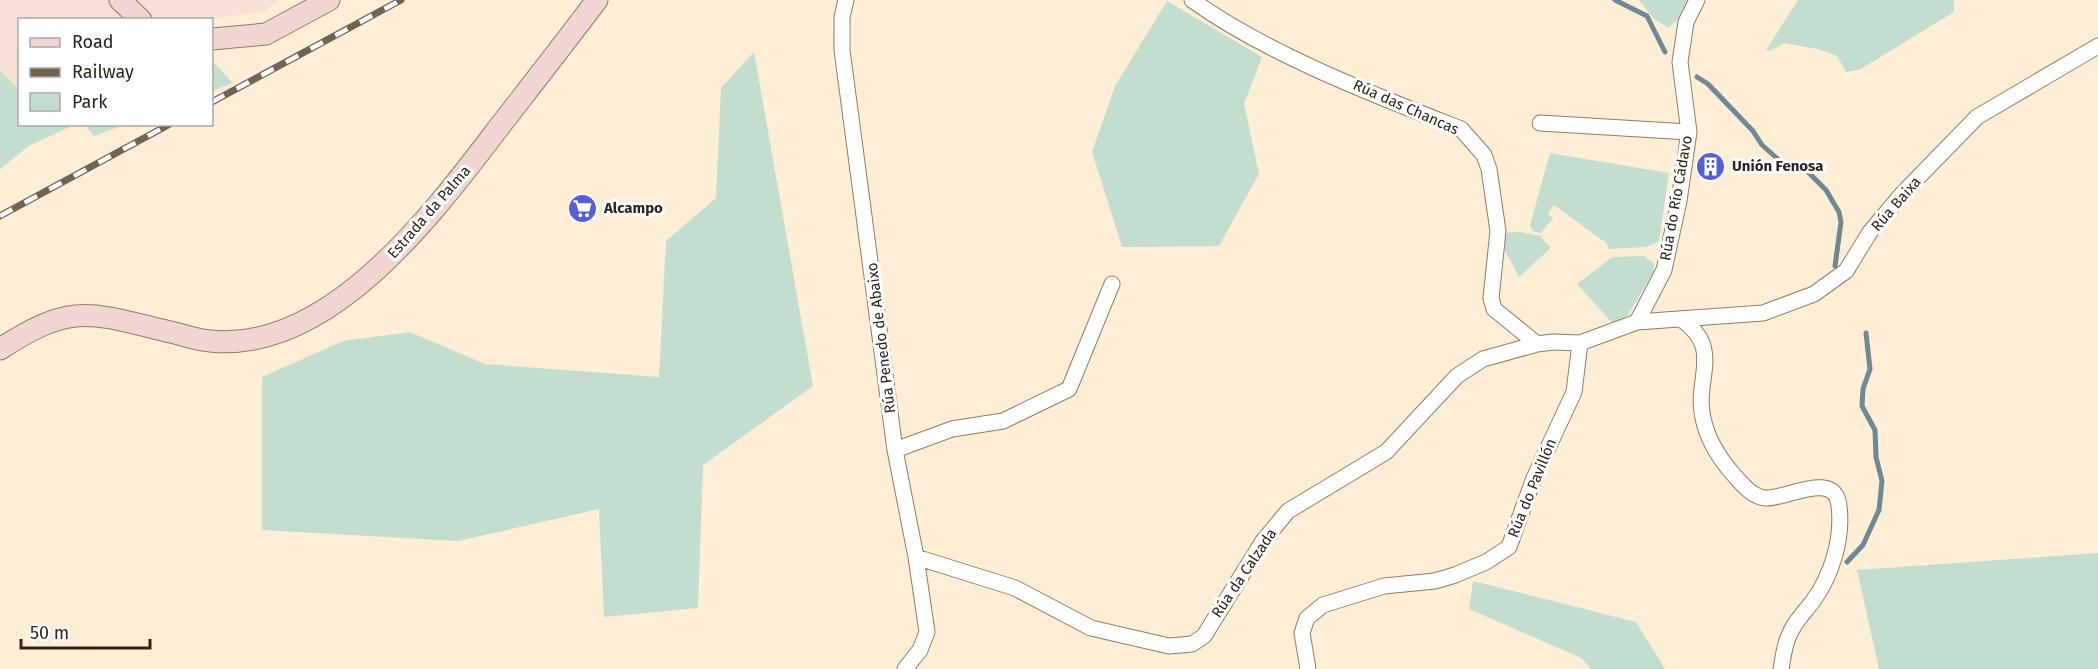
<svg xmlns="http://www.w3.org/2000/svg" width="2098" height="669" font-family="'Fira Sans',sans-serif">
  <style>
    .industrial { fill: #f7e1d4 }
    .green { fill: #c3dece }
    .lines { fill: none; stroke-linecap: round; stroke-linejoin: round }
    .stream { stroke: #6f8a94; stroke-width: 5 }
    .street-casing { stroke: #907d62; stroke-width: 17 }
    .secondary-casing { stroke: #907d62; stroke-width: 23 }
    .street { stroke: #fff; stroke-width: 15 }
    .secondary { stroke: #f1d5d3; stroke-width: 21 }
    .rail-casing { stroke: #6e6454; stroke-width: 7 }
    .rail { stroke: #fff; stroke-width: 4.5; stroke-dasharray: 14; stroke-linecap: butt }
    .labels { text-anchor: middle; stroke-width: 6; stroke-linejoin: round; paint-order: stroke }
    .street-label { font-size: 15px; fill: #2d251a; stroke: #fff }
    .poi-label { font-size: 15px; font-weight: bold; fill: #2d251a; stroke: #fff; text-anchor: start }
  </style>
  <rect width="100%" height="100%" fill="#feeed6"/>
  <!-- industrial -->
  <path class="industrial" d="M0 0H280L262 12 211 19 20 20 19 97 0 92Z"/>
  <!-- green -->
  <path class="green" d="M1639 0H1689L1682 15 1669 28 1654 19Z
    M1798 0H1954V12L1859 70 1846 72 1837 56 1818 49 1784 43 1770 51 1766 50Z
    M1167 1 1262 57 1244 104 1259 174 1219 246 1122 247 1092 152 1115 86Z
    M754 52 813 386 703 465 698 608 604 617 599 509 458 541 262 530V377L343 341 410 332 485 364 659 377 666 241 716 198 721 88Z
    M212 61 233 83 212 91Z
    M0 71 19 90 20 124 74 125 29 146 0 169Z
    M85 125H124L94 136Z
    M1550 153 1669 173 1659 241 1647 247 1609 249 1606 243 1554 205 1548 214 1553 218 1541 233 1533 231 1530 225Z
    M1520 232 1540 236 1551 248 1519 277 1502 245 1503 233Z
    M1644 256 1654 263V271L1628 315 1614 325 1577 284 1612 257Z
    M2098 553V669H1879L1857 570Z
    M1473 581 1636 622 1665 669H1591L1581 658 1469 609Z"/>
  <g class="lines">
    <!-- stream -->
    <path class="stream" d="M1615 0 1647 16 1665 52
      M1697 77 1708 84 1753 131 1762 145 1780 161 1807 171 1826 190 1839 212 1841 222 1835 266
      M1847 562 1863 545 1879 510 1882 481 1876 457 1875 430 1862 406 1863 389 1870 369 1866 333"/>
    <defs>
      <path id="street" d="M846 0 842 17V50L895 450 916 557 927 632 920 650 905 669
        M1192 0C1267 54 1374 95 1461 129L1484 155 1489 169 1498 231 1491 298 1494 309 1537 344
        M1540 123 1689 132
        M1681 319C1724 349 1694 378 1703 418 1707 438 1719 458 1733 474 1741 483 1752 497 1765 498 1785 500 1835 469 1839 506 1843 538 1832 575 1813 601 1804 613 1793 623 1788 638 1784 647 1783 659 1781 669
        M1637 322 1664 270 1679 201 1689 132 1680 62 1686 22 1697 0
        M895 450 952 429 1003 421 1069 389 1112 284
        M916 557 1015 588 1091 628 1169 646 1192 644 1204 636 1263 541 1288 511 1386 452 1457 376 1483 359 1537 344 1553 342 1580 343 1637 322 1763 313 1814 294 1846 271 1870 232 1902 194 1977 117 2098 46
        M1308 669 1302 633 1307 618 1323 605 1384 586 1435 581 1455 575 1486 562 1509 547 1534 478 1574 392 1580 343"/>
      <path id="secondary" d="M120 0 141 20
        M212 39 266 34 329 0
        M0 349C71 303 88 312 166 331 181 334 196 340 210 341 332 354 438 207 503 122 534 82 566 41 597 0"/>
    </defs>
    <!-- street casing -->
    <use href="#street" class="street-casing"/>
    <!-- secondary casing -->
    <use href="#secondary" class="secondary-casing"/>
    <!-- street -->
    <use href="#street" class="street"/>
    <!-- secondary -->
    <use href="#secondary" class="secondary"/>
    <defs>
      <path id="rail" d="M212 102 401 0
        M0 216 170 124"/>
    </defs>
    <!-- rail casing -->
    <use href="#rail" class="rail-casing"/>
    <!-- rail -->
    <use href="#rail" class="rail"/>
  </g>
  <!-- icons -->
  <defs>
    <symbol id="building-disc" viewBox="-11 -11 22 22"><circle r="9.5" fill="#5460d6" stroke="#fff"/><path d="M-4-6H4V6H1V3H-1V6H-4ZM-2.5-4.3h1.7v1.8h-1.7ZM.8-4.3h1.7v1.8H.8ZM-2.5-1h1.7V.8h-1.7ZM.8-1h1.7V.8H.8Z" fill="#fff"/></symbol>
    <symbol id="supermarket-disc" viewBox="-11 -11 22 22"><circle r="9.5" fill="#5460d6" stroke="#fff"/><path d="M-6-5.5h2.5l.6 2H6L4.5 2H-2.5L-4.4-4H-6ZM-1.5 3.2a1.3 1.3 0 1 0 .1 0ZM3 3.2a1.3 1.3 0 1 0 .1 0Z" fill="#fff"/></symbol>
  </defs>
  <g fill-rule="evenodd">
    <use href="#building-disc" x="1694" y="150" width="33" height="33"/>
    <use href="#supermarket-disc" x="566" y="192" width="33" height="33"/>
  </g>
  <g class="labels">
    <!-- street labels -->
    <g class="street-label">
      <text transform="translate(1406 107) rotate(24)" y="5">Rúa das Chancas</text>
      <text transform="translate(1676 198) rotate(-80)" y="5">Rúa do Río Cádavo</text>
      <text transform="translate(1896 204) rotate(-49)" y="5">Rúa Baixa</text>
      <text transform="translate(429 212) rotate(-49)" y="5">Estrada da Palma</text>
      <text transform="translate(881 338) rotate(-97)" y="5">Rúa Penedo de Abaixo</text>
      <text transform="translate(1532 488) rotate(-68)" y="5">Rúa do Pavillón</text>
      <text transform="translate(1244 573) rotate(-56)" y="5">Rúa da Calzada</text>
    </g>
    <!-- poi labels -->
    <g class="poi-label">
      <text x="1732" y="171">Unión Fenosa</text>
      <text x="604" y="213">Alcampo</text>
    </g>
  </g>
  <!-- legend -->
  <rect x="18" y="18" width="195" height="108" fill="#ffffff" stroke="#aba8a3" stroke-width="1.5"/>
  <rect x="30" y="38" width="30" height="9" fill="#f1d5d3" stroke="#aba8a3" stroke-width="1.5"/>
  <text x="72" y="48" font-size="18" fill="#2d251a">Road</text>
  <rect x="30" y="68" width="30" height="9" fill="#6e6454" stroke="#aba8a3" stroke-width="1.5"/>
  <text x="72" y="78" font-size="18" fill="#2d251a">Railway</text>
  <rect x="30" y="93" width="30" height="18" fill="#c3dece" stroke="#aba8a3" stroke-width="1.5"/>
  <text x="72" y="108" font-size="18" fill="#2d251a">Park</text>
  <!-- scale -->
  <path d="M21 639v9h129v-9" fill="none" stroke="#2d251a" stroke-width="3"/>
  <text x="30" y="639" font-size="18" fill="#2d251a" stroke="#ffffff" stroke-width="4.5" paint-order="stroke">50 m</text>
</svg>
